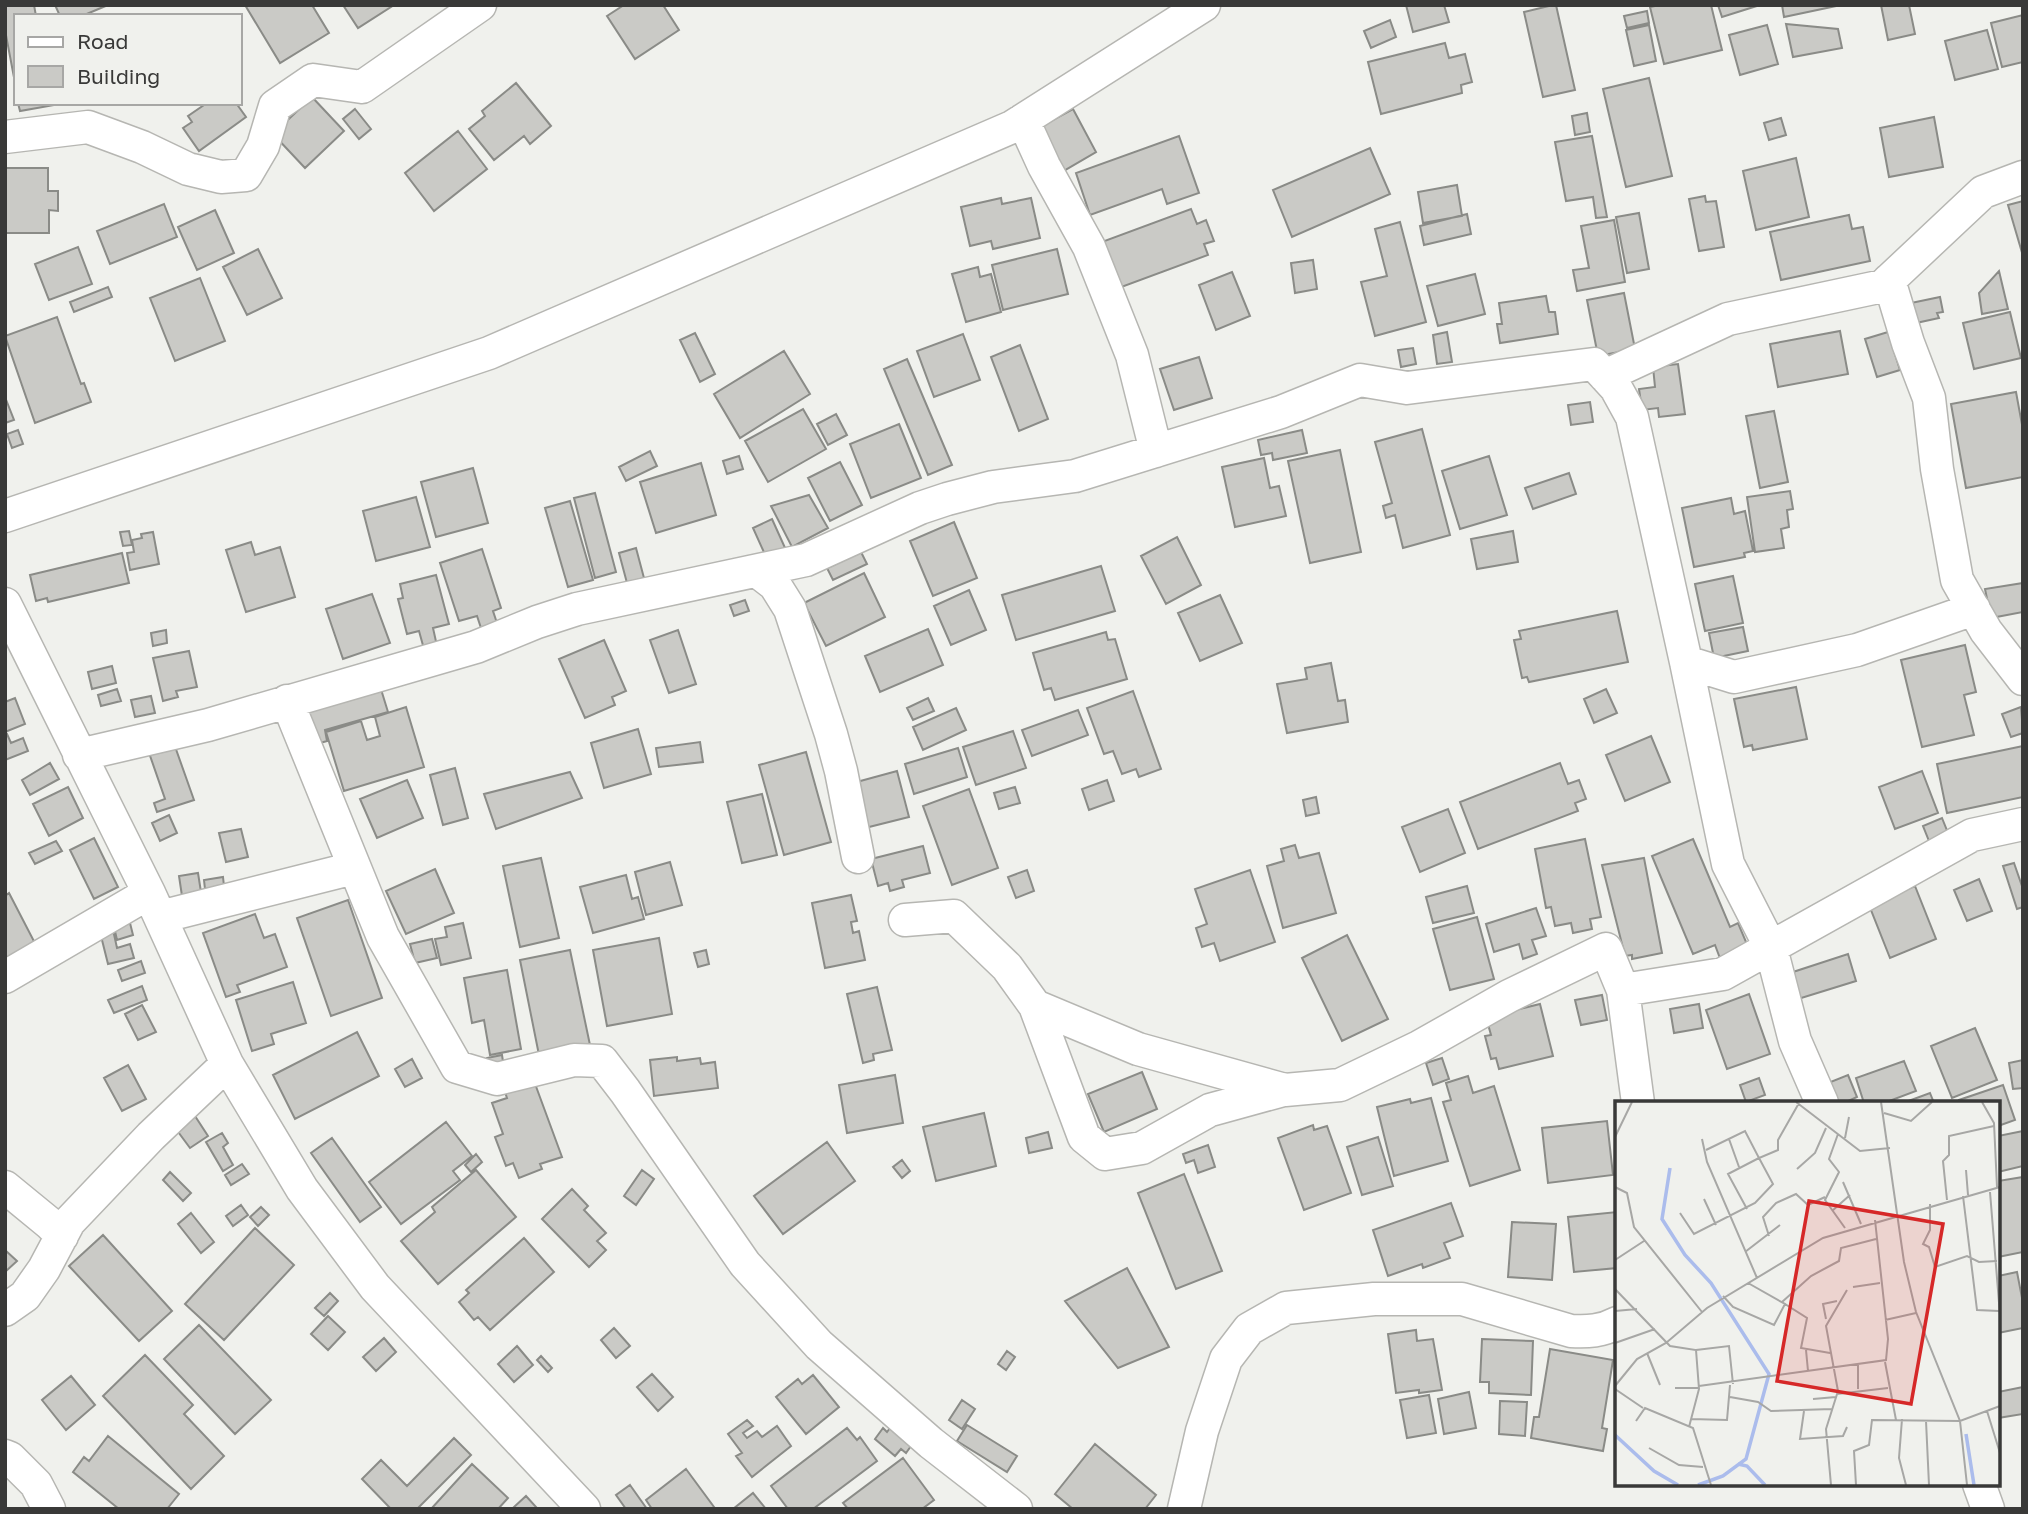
<svg xmlns="http://www.w3.org/2000/svg" width="2028" height="1514" font-family="'Golos Text',sans-serif">
  <style>
    .building { fill: #cacac6; stroke: #8a8b87; stroke-width: 2 }
    .lines { fill: none; stroke-linecap: round; stroke-linejoin: round }
    .minor-casing { stroke: #b6b6b2; stroke-width: 35 }
    .minor { stroke: #fff; stroke-width: 32 }
    .inset-river { fill: none; stroke: #abbcec; stroke-width: 3.5 }
    .inset-road { fill: none; stroke: #a7a7a5; stroke-width: 2 }
    .view { fill: #d62828; fill-opacity: 0.15; stroke: #d62828; stroke-width: 3.5 }
    .inset-edge { fill: none; stroke: #393938; stroke-width: 3.5 }
  </style>
  <rect width="100%" height="100%" fill="#f0f1ed"/>
  <!-- building -->
  <path class="building" d="M5 5H34L36 16H16V88L5 30Z
    M55 5H108L82 16H60Z
    M245 5H312L329 33 280 63Z
    M343 5H394L358 28Z
    M624 5H663L679 30 635 59 607 16Z
    M1406 5H1444L1449 22 1413 32Z
    M1553 5H1556L1575 90 1543 97 1524 12Z
    M1660 5H1711L1722 50 1664 64 1650 7Z
    M1718 5H1760L1722 17Z
    M1782 5H1841L1784 17Z
    M1881 5H1909L1915 34 1888 40Z
    M1647 11 1649 23 1627 28 1624 16Z
    M2023 15V62L2002 67 1991 23Z
    M1390 20 1396 37 1371 48 1364 31Z
    M1786 24 1838 29 1842 48 1793 57Z
    M1649 25 1656 61 1634 66 1626 30Z
    M1767 25 1778 64 1740 75 1729 35Z
    M1987 30 1998 69 1955 80 1945 41Z
    M1445 43 1449 58 1465 54 1472 82 1461 85 1462 93 1381 114 1368 62Z
    M1649 78 1672 176 1626 187 1603 89Z
    M516 83 551 126 530 144 524 136 494 160 469 129 485 116 482 111Z
    M312 97 344 131 305 168 273 134Z
    M18 103H60V104L20 111Z
    M207 103H236L246 117 199 151 183 128 192 122 188 116Z
    M355 109 371 129 359 139 343 119Z
    M1073 109 1096 152 1060 173 1036 129Z
    M1587 113 1590 132 1575 135 1572 116Z
    M1934 117 1943 167 1889 177 1880 128Z
    M1781 118 1786 135 1769 140 1764 123Z
    M458 131 487 169 434 211 405 173Z
    M1179 136 1199 193 1167 204 1162 189 1090 215 1076 173Z
    M1592 136 1607 217 1596 218 1593 197 1566 201 1555 142Z
    M1370 148 1390 194 1292 237 1273 190Z
    M1796 158 1809 217 1756 230 1743 171Z
    M5 168H48V191H58V211L49 210V233H5Z
    M1457 185 1462 216 1423 223 1418 192Z
    M1705 196 1706 202 1716 201 1724 247 1699 251 1689 199Z
    M1001 198 1002 204 1031 198 1040 238 993 249 991 241 970 246 961 207Z
    M2023 201V256L2008 205Z
    M164 204 177 237 110 264 97 231Z
    M1191 209 1197 224 1206 220 1214 241 1204 244 1208 255 1116 289 1099 243Z
    M215 210 234 253 197 270 178 227Z
    M1639 213 1649 269 1627 273 1616 217Z
    M1467 214 1471 234 1424 245 1420 226Z
    M1849 215 1852 229 1863 227 1870 261 1781 280 1770 232Z
    M1614 220 1625 282 1577 291 1573 270 1589 268 1581 226Z
    M1400 222 1426 322 1375 336 1361 282 1387 276 1375 229Z
    M78 247 92 284 49 300 35 264Z
    M258 249 282 298 247 315 223 267Z
    M1057 249 1068 294 1003 310 992 265Z
    M1313 260 1317 289 1295 293 1291 263Z
    M978 267 980 277 991 274 1001 312 966 322 952 274Z
    M1999 271 2008 309 1982 314 1979 293Z
    M1232 272 1250 316 1216 330 1199 285Z
    M1475 274 1485 314 1438 326 1427 286Z
    M200 278 225 341 175 361 150 298Z
    M108 287 112 297 74 312 70 302Z
    M1624 293 1635 349 1598 356 1587 300Z
    M1546 296 1549 312H1555L1558 334 1500 343 1497 324H1502L1499 303Z
    M1940 297 1943 312 1937 313 1939 318 1916 323 1911 303Z
    M2010 312 2021 358 1974 369 1963 323Z
    M57 317 81 384 84 383 91 402 35 423 5 336Z
    M1840 331 1848 374 1778 387 1770 344Z
    M1447 332 1452 362 1437 364 1433 335Z
    M1888 332 1900 370 1877 377 1865 339Z
    M695 333 715 374 700 382 680 340Z
    M963 334 980 380 934 397 917 351Z
    M1020 345 1048 419 1019 431 991 357Z
    M1413 348 1416 364 1401 367 1398 350Z
    M784 351 810 394 740 438 714 394Z
    M1199 357 1212 398 1174 410 1160 369Z
    M907 359 952 465 928 475 884 369Z
    M1678 364 1685 414 1659 417 1658 408 1642 410 1639 389 1655 387 1653 367Z
    M2016 392 2023 430V477L1966 488 1951 404Z
    M5 397 14 420 5 423Z
    M1590 402 1593 422 1571 425 1568 405Z
    M803 409 826 449 768 482 745 441Z
    M1774 411 1788 482 1760 488 1746 416Z
    M836 414 847 435 828 445 817 424Z
    M899 424 921 478 871 498 850 444Z
    M1422 429 1450 535 1403 548 1395 515 1386 518 1383 506 1392 503 1375 442Z
    M18 430 23 444 12 448 7 434Z
    M1302 430 1307 453 1273 460 1272 453 1261 455 1258 440Z
    M1340 450 1361 552 1310 563 1288 461Z
    M650 451 657 466 626 481 619 467Z
    M739 456 743 469 727 474 723 461Z
    M1489 456 1507 515 1460 529 1442 471Z
    M1264 458 1270 488 1279 486 1286 516 1235 527 1222 467Z
    M840 462 862 505 830 521 808 478Z
    M701 463 716 515 656 533 640 482Z
    M473 468 488 523 436 537 421 482Z
    M1569 473 1576 494 1533 509 1525 488Z
    M1790 491 1793 509 1787 510 1789 527 1781 529 1784 548 1755 552 1747 497Z
    M595 493 616 572 595 578 574 498Z
    M809 495 828 528 792 547 771 506Z
    M416 497 430 547 376 561 363 511Z
    M1731 498 1734 514 1745 511 1753 551 1744 553 1745 557 1694 567 1682 508Z
    M570 501 593 580 568 587 545 508Z
    M772 519 786 550 767 559 753 528Z
    M954 522 977 578 933 596 910 541Z
    M129 531 132 545 123 546 120 532Z
    M1513 531 1518 562 1477 569 1471 539Z
    M153 532 159 564 130 570 127 553 134 552 132 540 142 538 141 534Z
    M1177 537 1201 585 1166 604 1141 556Z
    M251 542 255 555 280 547 295 597 246 612 226 550Z
    M636 548 644 578 627 583 619 553Z
    M482 549 501 608 493 611 498 626 482 631 477 616 459 621 440 563Z
    M861 552 867 564 833 580 827 568Z
    M122 553 129 583 48 602 47 598 36 601 30 575Z
    M1101 566 1115 611 1016 640 1002 595Z
    M864 573 885 617 826 646 804 603Z
    M436 575 449 624 433 628 437 646 424 649 419 631 407 634 398 599 403 598 400 584Z
    M1733 576 1743 623 1705 631 1695 584Z
    M2023 583V612L1991 618 1985 589Z
    M969 590 986 630 951 645 934 606Z
    M372 594 390 643 343 659 326 609Z
    M1220 595 1242 643 1200 661 1178 613Z
    M745 600 749 611 734 616 730 605Z
    M1617 611 1628 662 1529 682 1527 677 1522 678 1514 640 1521 639 1519 631Z
    M1743 627 1748 651 1714 658 1709 633Z
    M928 629 943 665 880 692 865 656Z
    M166 630 167 643 153 646 151 633Z
    M678 630 696 684 669 693 650 640Z
    M1106 632 1108 640 1115 639 1127 679 1055 700 1051 688 1044 690 1033 653Z
    M604 640 626 691 612 697 615 705 585 718 559 659Z
    M1965 645 1976 692 1964 695 1974 735 1922 747 1901 660Z
    M189 651 197 687 176 691 178 697 163 701 153 658Z
    M1331 663 1338 701 1345 700 1348 722 1287 733 1277 684 1307 679 1305 668Z
    M112 666 116 683 92 689 88 672Z
    M380 686 388 712 325 730 327 741 310 746 299 710Z
    M1796 687 1807 739 1753 750 1752 745 1744 747 1734 699Z
    M117 689 121 701 101 706 98 695Z
    M1606 689 1617 713 1594 723 1584 699Z
    M1133 691 1161 769 1139 777 1136 769 1122 774 1113 751 1104 754 1087 708Z
    M151 696 155 713 135 717 131 700Z
    M15 698 25 724 5 732V702Z
    M928 698 934 711 913 720 907 708Z
    M406 707 424 767 344 791 326 732 361 721 367 740 380 736 375 717Z
    M2021 707 2023 733 2011 737 2002 714Z
    M956 708 966 730 923 750 913 727Z
    M1078 710 1088 735 1032 756 1022 730Z
    M638 729 651 774 604 788 591 743Z
    M1013 731 1026 768 976 785 963 747Z
    M7 734 11 743 23 738 28 751 5 760V735Z
    M1651 736 1670 782 1625 801 1606 755Z
    M172 738 194 800 157 812 154 803 165 799 147 747Z
    M700 742 703 762 659 767 656 748Z
    M2023 746V797L1947 813 1937 764Z
    M958 748 967 777 914 794 905 764Z
    M806 752 831 842 784 855 759 765Z
    M50 763 59 779 30 795 22 780Z
    M1560 763 1568 784 1579 780 1586 799 1575 803 1578 811 1478 849 1460 802Z
    M455 768 468 818 443 825 430 775Z
    M897 771 909 817 865 828 853 783Z
    M1922 771 1938 813 1895 829 1879 787Z
    M570 772 582 798 496 829 484 794Z
    M407 780 423 818 377 838 360 799Z
    M1107 780 1114 801 1089 810 1082 789Z
    M68 787 83 818 49 836 33 804Z
    M1015 787 1020 803 999 809 994 793Z
    M969 789 998 868 952 885 923 806Z
    M762 794 777 855 742 863 727 802Z
    M1316 797 1319 813 1306 816 1303 800Z
    M1448 809 1465 853 1420 872 1402 827Z
    M169 815 177 833 160 841 152 823Z
    M1942 818 1948 833 1929 841 1923 826Z
    M241 829 248 857 226 862 219 833Z
    M94 838 118 887 94 899 70 850Z
    M1585 839 1601 917 1590 919 1592 929 1573 933 1571 923 1555 926 1551 907 1546 908 1535 849Z
    M1693 839 1730 927 1738 923 1749 949 1721 961 1715 945 1693 954 1652 856Z
    M56 841 62 851 35 864 29 853Z
    M1295 845 1299 858 1319 853 1336 913 1283 928 1267 866 1284 861 1281 849Z
    M923 846 930 873 902 880 904 887 890 891 888 883 878 886 871 859Z
    M541 858 559 938 520 947 503 866Z
    M1644 858 1662 953 1632 959V955L1625 956 1602 865Z
    M670 862 682 905 646 915 635 872Z
    M2014 863 2023 889V907L2017 909 2003 866Z
    M435 869 454 913 406 934 386 891Z
    M1027 870 1034 891 1016 898 1008 877Z
    M1250 870 1275 942 1220 961 1214 943 1202 947 1196 928 1207 924 1195 889Z
    M198 873 201 892 182 896 179 876Z
    M626 875 632 899 638 897 644 919 593 933 580 887Z
    M223 877 224 886 205 889 204 880Z
    M1979 879 1992 911 1967 921 1954 890Z
    M1467 886 1474 913 1433 923 1426 897Z
    M1915 886 1936 939 1890 958 1869 905Z
    M9 893 38 949 5 966V896Z
    M851 895 857 921 851 922 853 933 859 931 865 960 825 968 812 903Z
    M348 900 382 998 331 1016 297 918Z
    M1536 908 1546 936 1532 940 1537 954 1523 959 1519 944 1494 952 1486 924Z
    M255 914 264 938 275 934 287 967 237 985 240 992 226 997 203 933Z
    M128 915 133 935 117 940 112 918Z
    M1477 917 1494 979 1450 990 1433 929Z
    M463 923 471 958 441 965 435 939 447 937 445 927Z
    M112 925 117 948 130 944 134 958 108 964 99 928Z
    M1347 935 1388 1019 1342 1041 1302 958Z
    M659 938 672 1014 607 1026 593 950Z
    M432 939 437 958 415 963 410 944Z
    M570 950 590 1045 539 1055 520 960Z
    M706 950 709 964 698 967 694 953Z
    M1848 954 1856 981 1798 999 1790 973Z
    M141 961 145 973 122 981 118 970Z
    M507 970 521 1049 490 1055 484 1020 472 1023 464 978Z
    M293 982 306 1023 271 1034 274 1044 252 1051 236 1000Z
    M142 986 147 1000 114 1013 108 1000Z
    M877 987 892 1050 873 1054 874 1060 863 1063 847 994Z
    M1749 994 1770 1054 1727 1069 1706 1010Z
    M1602 995 1607 1020 1581 1025 1575 1000Z
    M1540 1004 1553 1056 1499 1069 1496 1058 1491 1059 1485 1036 1491 1035 1486 1017Z
    M1699 1004 1703 1028 1674 1033 1670 1009Z
    M142 1005 156 1032 138 1040 125 1014Z
    M1975 1028 1997 1080 1952 1098 1931 1046Z
    M357 1032 379 1076 295 1119 273 1075Z
    M502 1055 504 1068 489 1071 487 1058Z
    M677 1057V1061L700 1058 701 1064 715 1062 718 1088 654 1096 650 1060Z
    M1442 1058 1449 1079 1433 1085 1426 1063Z
    M412 1059 422 1078 405 1087 395 1069Z
    M2023 1060V1088L2013 1089 2009 1063Z
    M1904 1061 1916 1091 1884 1103H1864L1856 1078Z
    M128 1065 146 1099 122 1111 104 1078Z
    M1142 1072 1157 1109 1104 1132 1088 1094Z
    M895 1075 903 1123 847 1133 839 1085Z
    M1848 1075 1857 1097 1844 1103H1831L1823 1085Z
    M1468 1076 1473 1093 1494 1086 1520 1170 1470 1186 1443 1102 1451 1100 1446 1083Z
    M1759 1078 1765 1095 1746 1102 1740 1085Z
    M534 1081 562 1157 540 1164 542 1169 519 1178 513 1163 506 1166 495 1137 503 1134 492 1103 507 1098 505 1092Z
    M2003 1085 2015 1120 1998 1126V1103H1960L1959 1100Z
    M1930 1093 1934 1103H1903Z
    M1431 1098 1448 1161 1394 1176 1377 1107 1410 1099 1411 1103Z
    M984 1113 996 1166 936 1181 923 1127Z
    M195 1116 208 1136 190 1148 176 1129Z
    M1607 1121 1613 1175 1548 1183 1542 1128Z
    M446 1122 472 1156 453 1171 460 1180 401 1224 369 1182Z
    M1313 1125 1314 1130 1327 1126 1351 1193 1304 1210 1278 1138Z
    M2023 1131V1166L1998 1172V1136Z
    M1048 1132 1052 1148 1029 1153 1026 1138Z
    M222 1133 228 1143 223 1147 233 1165 223 1171 206 1142Z
    M1378 1137 1393 1186 1362 1195 1347 1147Z
    M332 1138 381 1207 360 1222 311 1153Z
    M827 1142 855 1181 783 1234 754 1196Z
    M1208 1145 1215 1167 1198 1173 1194 1160 1186 1163 1183 1154Z
    M476 1154 482 1162 471 1172 465 1165Z
    M902 1160 910 1171 902 1178 893 1167Z
    M242 1164 249 1174 231 1185 225 1175Z
    M476 1170 516 1217 438 1284 401 1241 435 1212 432 1207Z
    M642 1170 654 1179 636 1205 624 1196Z
    M170 1172 191 1193 183 1201 163 1180Z
    M1184 1174 1222 1271 1176 1289 1138 1193Z
    M2023 1177V1252L1998 1257V1181Z
    M572 1189 588 1206 584 1210 606 1233 597 1241 606 1250 589 1267 542 1219Z
    M1451 1203 1463 1236 1444 1243 1450 1258 1423 1268 1422 1264 1388 1276 1373 1230Z
    M241 1205 248 1215 233 1226 226 1216Z
    M261 1207 269 1215 258 1226 250 1217Z
    M1617 1212V1268L1574 1272 1568 1217Z
    M191 1213 214 1242 201 1253 178 1224Z
    M1512 1222 1556 1224 1552 1280 1508 1277Z
    M255 1228 294 1265 224 1340 185 1304Z
    M103 1235 172 1311 139 1341 69 1266Z
    M524 1238 554 1272 490 1330 478 1317 474 1320 459 1302 469 1293 466 1290Z
    M5 1250 17 1261 5 1272Z
    M1127 1268 1169 1347 1118 1368 1065 1301Z
    M2017 1272 2023 1303V1328L1998 1333V1276Z
    M330 1293 338 1301 324 1316 315 1308Z
    M328 1316 345 1332 328 1350 311 1334Z
    M199 1325 271 1400 235 1434 164 1359Z
    M614 1328 630 1346 616 1358 601 1340Z
    M1416 1330 1417 1341 1433 1339 1442 1390 1419 1393V1390L1396 1393 1388 1334Z
    M384 1338 396 1352 376 1371 363 1357Z
    M1482 1339 1533 1341 1531 1395 1489 1393V1382H1480Z
    M517 1346 533 1365 514 1382 498 1364Z
    M1550 1349 1613 1360 1602 1428 1607 1429 1603 1451 1531 1438 1534 1417H1539Z
    M1007 1351 1015 1357 1006 1370 998 1364Z
    M145 1355 193 1405 184 1414 224 1456 191 1489 103 1396Z
    M541 1356 552 1368 548 1372 537 1360Z
    M652 1374 673 1397 658 1411 637 1387Z
    M813 1375 839 1407 806 1434 776 1397 798 1379 802 1384Z
    M71 1376 95 1405 66 1430 42 1400Z
    M2023 1387V1414L1998 1418V1392Z
    M1469 1392 1476 1428 1444 1434 1438 1399Z
    M1429 1395 1436 1433 1407 1438 1400 1400Z
    M962 1400 975 1409 962 1429 949 1420Z
    M1500 1401 1527 1402 1525 1436 1499 1434Z
    M747 1420 753 1426 743 1433 747 1438 757 1431 762 1437 777 1426 791 1446 752 1477 736 1456 742 1453 728 1434Z
    M967 1425 1017 1456 1007 1472 957 1441Z
    M847 1428 857 1440 860 1437 877 1461 813 1509H788L771 1486Z
    M883 1428 887 1432 890 1428 911 1446 906 1453 901 1449 895 1456 875 1439Z
    M108 1436 179 1494 167 1509H119L73 1472 84 1457 89 1461Z
    M454 1438 471 1455 417 1509H391L362 1479 381 1460 407 1486Z
    M1095 1444 1156 1495 1145 1509H1073L1055 1494Z
    M903 1458 934 1500 922 1509H848L843 1503Z
    M472 1464 508 1498 498 1509H431Z
    M686 1469 714 1507 711 1509H652L646 1500Z
    M630 1485 647 1509H626L616 1495Z
    M753 1493 766 1509H733Z
    M526 1496 537 1508 516 1509 514 1507Z"/>
  <g class="lines">
    <defs>
      <path id="minor" d="M1023 120 1044 166 1089 247 1132 355 1156 451
        M5 137 88 127 142 147 188 169 221 177 246 175 263 146 275 106 313 80 362 87 480 5
        M1889 280 1908 343 1929 398 1937 469 1957 580 1986 631 2023 679
        M1605 376 1728 319 1883 286 1983 192 2023 177
        M5 516 489 353 1012 127 1204 5
        M757 571 775 585 790 609 831 734 841 771 858 857
        M5 604 149 893 227 1064 302 1189 375 1287 584 1509
        M1686 662 1734 677 1857 650 1974 609
        M287 701 383 937 457 1067 497 1079 574 1060 602 1061 625 1091 745 1264 819 1345 931 1443 1016 1509
        M79 755 208 725 476 647 537 622 577 609 806 560 920 508 947 499 993 487 1075 476 1281 412 1360 380 1407 388 1594 364 1616 388 1632 417 1686 662 1728 864 1771 948 1795 1041 1822 1103
        M160 917 354 868
        M905 920 954 916 1007 967 1035 1006 1138 1049 1285 1090 1340 1085 1419 1047 1509 996 1606 949 1623 990 1723 974 1972 835 2023 824
        M5 977 149 893
        M1623 990 1638 1103
        M1035 1006 1084 1137 1105 1154 1142 1148 1210 1110 1283 1090
        M5 1187 49 1223 62 1236
        M5 1310 25 1296 44 1269 69 1222 151 1136 227 1064
        M5 1456 10 1458 36 1484 49 1509
        M1979 1484 1988 1509
        M1184 1509 1202 1431 1226 1359 1249 1329 1286 1308 1374 1299H1462L1571 1331C1588 1332 1602 1331 1617 1323"/>
    </defs>
    <!-- minor casing -->
    <use href="#minor" class="minor-casing"/>
    <!-- minor -->
    <use href="#minor" class="minor"/>
  </g>
  <!-- overview -->
  <g transform="translate(1615 1101)">
    <rect width="385" height="385" fill="#f0f1ed"/>
    <path class="inset-river" d="M55 67 47 118 70 154 96 182 154 273 131 358 108 375 83 384M351 333 359 384M0 334 39 370 63 384M123 363 132 365 150 384"/>
    <path class="inset-road" d="M181 1 245 50 275 47M266 1 289 161 301 211 345 320 352 384M367 1 379 22 382 86M269 12 296 20 317 1M223 33 214 58 224 71 210 99 230 127M0 36 17 1M230 37 234 16M87 38 92 61 142 177M114 38 124 66M91 49 130 30 144 57 113 73 132 108M182 68 200 52 211 27M351 69 353 94M228 81 246 123M0 86 12 92 19 126 87 211M375 91 385 214M348 95 362 209 384 210M89 98 101 124M332 99 328 60 334 54V35L379 25M315 103V129L308 143 314 146 320 166 352 155 364 161 382 160M217 110 235 94M65 112 79 133 140 102 158 83 144 57 163 49V39L184 2M154 135 148 116 161 102 181 93 193 104 210 96M130 151 165 124M0 159 29 140M238 186 265 182M0 188 55 245 81 249 84 288 74 326M108 195 118 206 159 224 170 203 133 182M167 201 196 175 224 160 226 147 261 138M170 203 192 217 186 247 215 252M0 210 22 208M211 218 208 203 222 200M270 219 301 212M0 242 40 228M81 249 114 245 118 283M191 249 193 270M32 252 45 284M270 261 281 319M243 263V288M0 285 22 258 51 242 92 207 208 137 385 86M84 285 271 259 273 238 260 119M60 287H84M0 288 28 307M222 293 273 287M115 296 143 301 156 310 217 308M198 298 221 296M189 310 185 338 228 335 232 326M372 310 385 352M76 318 112 319 115 284M287 318 284 357 291 384M21 320 30 307 78 327 96 384M311 320 314 384M34 347 64 364 88 366M216 384 211 328 223 290 211 225 232 189M241 384 239 350 254 344 257 319 345 320 385 305"/>
    <path class="view" d="M194 100 328 123 296 303 162 280Z"/>
    <rect width="385" height="385" class="inset-edge"/>
  </g>
  <!-- border -->
  <rect width="2028" height="1514" fill="none" stroke="#393938" stroke-width="14"/>
  <!-- legend -->
  <rect x="14" y="14" width="228" height="91" fill="#f0f1ed" stroke="#a7a7a5" stroke-width="2"/>
  <rect x="28" y="37" width="35" height="10" fill="#ffffff" stroke="#a7a7a5" stroke-width="2"/>
  <text x="77" y="49" font-size="21" fill="#393938">Road</text>
  <rect x="28" y="66" width="35" height="21" fill="#cacac6" stroke="#a7a7a5" stroke-width="2"/>
  <text x="77" y="84" font-size="21" fill="#393938">Building</text>
</svg>
